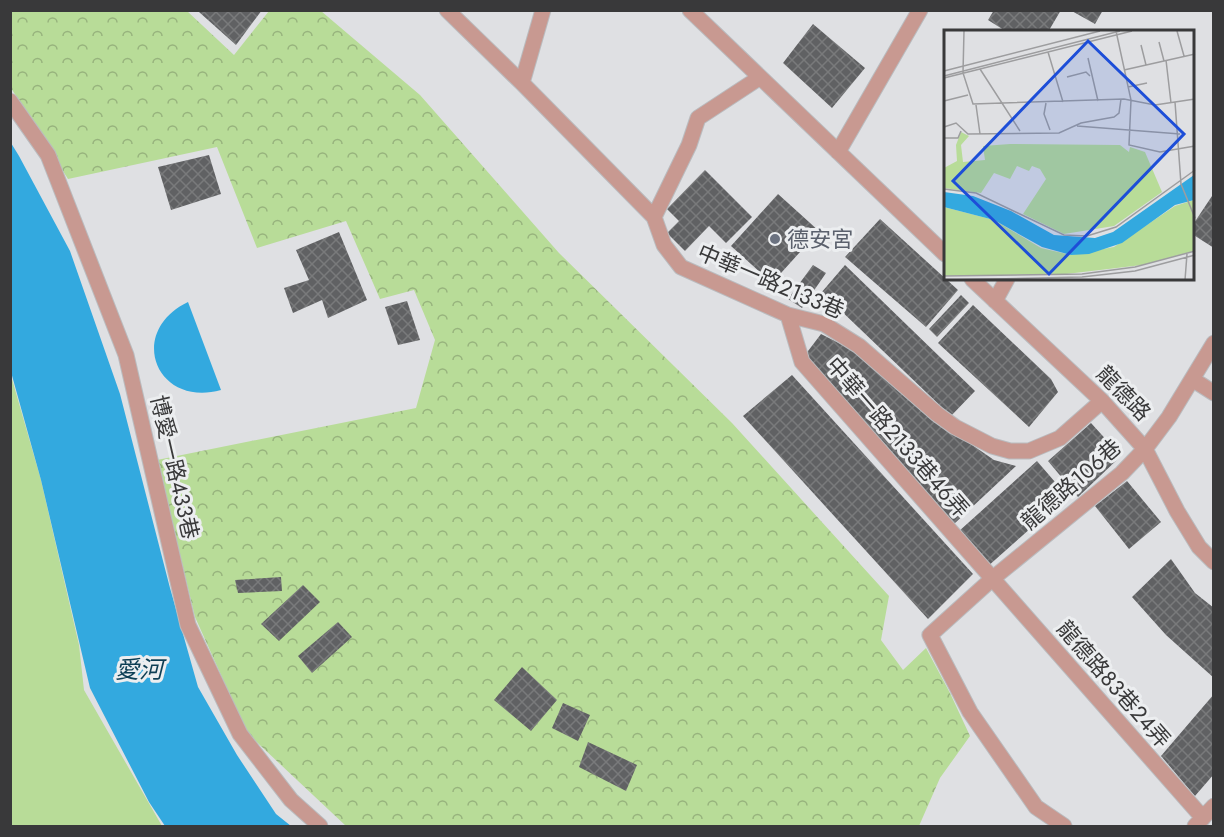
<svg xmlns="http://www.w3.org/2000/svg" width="1224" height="837" font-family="Jost,'Noto Sans TC',sans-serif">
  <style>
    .green { fill: #b8dc98 }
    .forest { fill: url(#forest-crowns) }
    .water { fill: #33a9df }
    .building { fill: url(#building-cross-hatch) }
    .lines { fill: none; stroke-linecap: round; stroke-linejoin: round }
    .minor-casing { stroke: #babbbe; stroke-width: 17 }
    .minor { stroke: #c89991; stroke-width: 15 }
    .worship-dot { fill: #6b7280; stroke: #eceef0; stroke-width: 2 }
    .labels { text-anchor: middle; stroke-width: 6; stroke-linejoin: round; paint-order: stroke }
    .worship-label { font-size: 22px; fill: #5b616d; stroke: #eceef0; text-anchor: start }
    .street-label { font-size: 22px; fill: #39393a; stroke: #eceef0 }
    .water-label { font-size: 24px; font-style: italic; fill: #0d3e54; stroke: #eceef0 }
    .inset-road { fill: none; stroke: #9d9d9f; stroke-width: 1.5 }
    .view { fill: #1d4ed8; fill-opacity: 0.15; stroke: #1d4ed8; stroke-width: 3 }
    .inset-edge { fill: none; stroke: #39393a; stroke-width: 3 }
  </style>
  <defs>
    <pattern id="forest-crowns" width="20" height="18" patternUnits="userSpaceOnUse" patternTransform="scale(1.5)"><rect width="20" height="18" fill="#b8dc98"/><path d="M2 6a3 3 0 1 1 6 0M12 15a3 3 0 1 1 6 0" fill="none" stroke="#97b37d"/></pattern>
    <pattern id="building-cross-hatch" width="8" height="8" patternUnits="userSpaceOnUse" patternTransform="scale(1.5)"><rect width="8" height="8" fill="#606163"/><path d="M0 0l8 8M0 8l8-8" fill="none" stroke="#797a7b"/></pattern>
  </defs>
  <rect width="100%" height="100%" fill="#dfe0e3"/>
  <!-- green -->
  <path class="green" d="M10 372 41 480 79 645 84 690 162 826H11Z"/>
  <!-- forest -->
  <path class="forest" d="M11 11H187L234 55 269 11H321L420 95 559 253 732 423 889 596 881 640 903 670 926 648 950 693 970 736 940 778 919 826H346L247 733 195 617 157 460 416 408 435 340 414 290 380 299 346 221 257 248 217 147 68 179 11 88Z"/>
  <!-- water -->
  <path class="water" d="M11 143 19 156 70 251 120 394 170 588 198 687 237 755 276 814 291 826H165L149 802 90 688 41 480 11 372Z
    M188 302 221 390C156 408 126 332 188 302Z"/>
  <!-- building -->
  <path class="building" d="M201 10H262L236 45 199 12Z
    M994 10H1061L1048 32H1007L988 20Z
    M1070 10H1103L1095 24Z
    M813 24 865 68 832 108 783 63Z
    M209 155 221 194 171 210 158 167Z
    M705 170 752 217 726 243 709 226 685 251 667 233 679 221 667 209Z
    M1214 193V248L1192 234V226Z
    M778 194 819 231 772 283 731 246Z
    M880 219 958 290 926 327 845 257Z
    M339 232 367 300 328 318 322 300 293 313 284 288 309 280 296 250Z
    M813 265 826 273 802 308 788 299Z
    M845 265 975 391 951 416 835 305 815 300Z
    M961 295 969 303 937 337 929 329Z
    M407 301 420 340 398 345 385 307Z
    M973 305 1051 379 1058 392 1029 427 938 343Z
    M821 334 851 349 934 422 962 438 994 460 1016 466 954 524 805 355Z
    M792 375 973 574 928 619 743 416Z
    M1091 423 1121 456 1078 497 1048 461Z
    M1037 461 1067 496 987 567 958 532Z
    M1127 481 1161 522 1129 549 1095 506Z
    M1171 559 1195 593 1214 608V678L1166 635 1132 597Z
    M281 577 282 591 238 593 235 580Z
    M303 585 320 602 279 641 261 624Z
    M338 622 352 637 312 673 298 656Z
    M522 667 557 700 531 731 494 700Z
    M1214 694V774L1195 796 1161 756Z
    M563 703 590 715 578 741 552 728Z
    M588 742 637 765 626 791 579 767Z"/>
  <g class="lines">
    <defs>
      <path id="minor" d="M447 10 522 83 654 217 664 245 681 267 788 315 824 324 859 346 937 414 955 427 992 446 1010 451H1029L1060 438 1102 401
        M690 10 945 254
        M522 83 543 10
        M10 101 48 155 126 355 188 625 240 734 291 800 320 826
        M838 152 920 10
        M654 217 689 145 698 118 759 78
        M972 279 1102 401 1145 449 1177 511 1199 547 1214 562
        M995 301 1007 279
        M788 315 802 362 1203 818
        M1192 379 1214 393
        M1064 826 1036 807 970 712 930 635 992 579 1122 473 1145 449 1169 417 1214 343
        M1195 826 1214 806"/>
    </defs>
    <!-- minor casing -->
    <use href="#minor" class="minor-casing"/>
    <!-- minor -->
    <use href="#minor" class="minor"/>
  </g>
  <!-- markers -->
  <circle class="worship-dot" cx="775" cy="239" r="6"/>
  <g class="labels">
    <!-- worship labels -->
    <g class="worship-label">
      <text x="787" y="247">德安宮</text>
    </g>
    <!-- street labels -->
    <g class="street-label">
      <text transform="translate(771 281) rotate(23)" y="8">中華一路2133巷</text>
      <text transform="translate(1124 393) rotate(46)" y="8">龍德路</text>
      <text transform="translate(898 437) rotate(49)" y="8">中華一路2133巷46弄</text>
      <text transform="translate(175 467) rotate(77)" y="8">博愛一路433巷</text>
      <text transform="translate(1071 484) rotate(-41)" y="8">龍德路106巷</text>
      <text transform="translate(1114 684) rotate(49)" y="8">龍德路83巷24弄</text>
    </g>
    <!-- water labels -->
    <g class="water-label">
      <text x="139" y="678">愛河</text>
    </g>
  </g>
  <!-- overview -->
  <g transform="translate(944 30)">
    <rect width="250" height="250" fill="#dfe0e3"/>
    <path d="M250 170V221L198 235 122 244 0 246V177L50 190 97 218 127 225 170 217 231 176Z" fill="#b8dc98"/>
    <path d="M17 102 25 106 17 115 19 132 41 130 39 116 66 114 176 115 185 122 186 117 201 122 218 162 170 196 120 204 79 184 102 149 96 139 88 136 85 141 73 136 66 149 50 143 37 163 0 158V138L13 131 12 115Z" fill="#b8dc98"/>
    <path d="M250 145V170L231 175 178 213 145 224 127 225 98 217 50 190 0 177V162L29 166 67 181 110 205 151 208 169 202Z" fill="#33a9df"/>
    <path class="inset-road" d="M20 1 19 43 29 74 180 69 211 75 251 69M172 1 187 70 185 115 216 122 251 116M233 1 240 26M215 12 220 31M197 15 202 35M104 22 119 72M144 28 154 71M222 30 227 73M36 39 76 101M180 40 251 24M0 41 156 1M0 46 176 1M123 47 142 42 146 46M0 48 188 1M184 57 203 53M0 71 24 65M231 72 237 154 251 188M102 73 100 84 106 100M32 75 36 104M133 96 236 104M0 97 12 93 24 104 115 103 137 93 170 87 175 83 177 69M0 108H14L17 101M0 159 32 163 120 205 143 206 172 197 251 140M0 246 138 244 191 237 251 221M0 250 138 247 191 241 251 225M241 250 243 224"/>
    <path class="view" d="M144 11 240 104 105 244 9 151Z"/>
    <rect width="250" height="250" class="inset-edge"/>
  </g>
  <!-- border -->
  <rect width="1224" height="837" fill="none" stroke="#39393a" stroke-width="24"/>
</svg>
